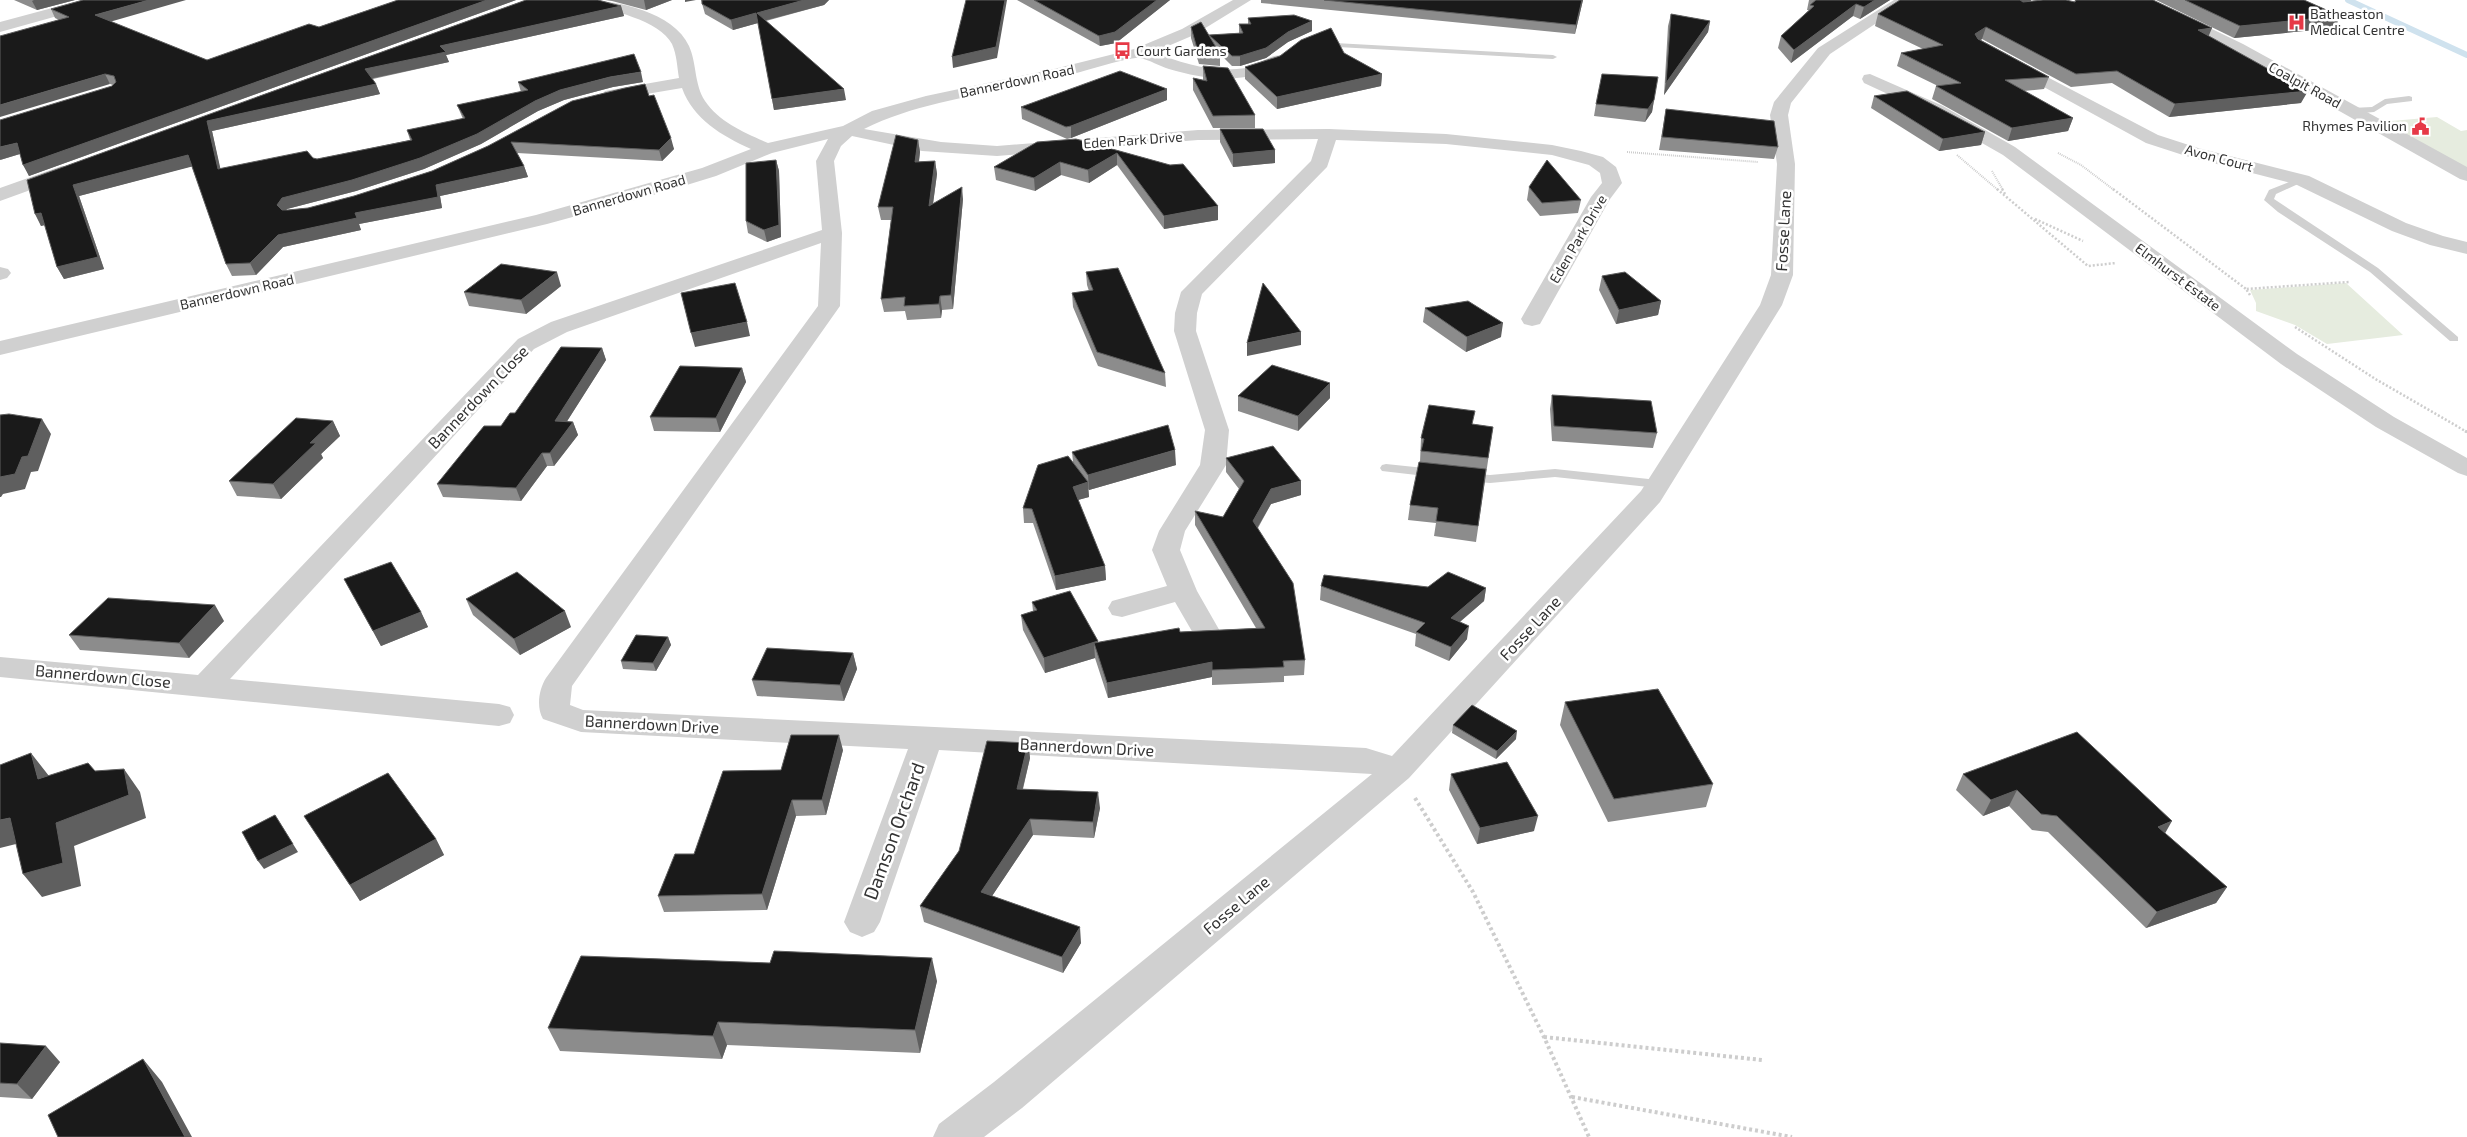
<svg xmlns="http://www.w3.org/2000/svg" width="2467" height="1137" font-family="'Exo 2',sans-serif">
  <style>
    .green { fill: #e6ecdf }
    .lines { fill: none; stroke-linecap: round; stroke-linejoin: round }
    .stream { stroke: #cfe2ee; stroke-width: 6 }
    .path-far3 { stroke: #cdcdcd; stroke-width: 2; stroke-dasharray: 1 1; stroke-linecap: butt }
    .path-far2 { stroke: #cdcdcd; stroke-width: 2.5; stroke-dasharray: 2 2; stroke-linecap: butt }
    .path-far1 { stroke: #cdcdcd; stroke-width: 3; stroke-dasharray: 2.5 2.5; stroke-linecap: butt }
    .path { stroke: #cdcdcd; stroke-width: 4; stroke-dasharray: 3 3; stroke-linecap: butt }
    .lane { fill: #d0d0d0; fill-rule: evenodd }
    .street { fill: #d0d0d0; fill-rule: evenodd }
    .wall { fill: #8c8c8c }
    .shaded-wall { fill: #5f5f5f }
    .building { fill: #1a1a1a; stroke: #5f5f5f }
    .labels { text-anchor: middle; stroke-width: 5; stroke-linejoin: round; paint-order: stroke }
    .far-poi-label { font-size: 14px; fill: #333; stroke: #fff; text-anchor: start }
    .far-street-label { font-size: 14px; fill: #333; stroke: #fff }
    .street-label { font-size: 16px; fill: #333; stroke: #fff }
    .near-street-label { font-size: 19px; fill: #333; stroke: #fff }
  </style>
  <rect width="100%" height="100%" fill="#fff"/>
  <!-- green -->
  <path class="green" d="M2437 117 2461 131 2467 130V168L2380 122Z
    M2346 283 2403 335 2327 344 2295 325 2256 311V303L2250 290Z"/>
  <g class="lines">
    <!-- stream -->
    <path class="stream" d="M2348 0 2467 55"/>
    <!-- path-far3 -->
    <path class="path-far3" d="M1627 152 1758 162
      M2058 153 2081 165 2114 190
      M1957 155 1998 190
      M1992 171 2003 190"/>
    <!-- path-far2 -->
    <path class="path-far2" d="M1997 189 2088 266 2116 263
      M2002 189 2005 194
      M2113 189 2246 289
      M2035 219 2083 241
      M2250 295 2246 289 2349 282
      M2295 327 2377 380 2467 432"/>
    <!-- path-far1 -->
    <path class="path-far1" d="M2465 431 2467 432"/>
    <!-- path -->
    <path class="path" d="M1415 798 1473 892 1544 1037 1589 1137
      M1544 1037 1762 1060
      M1572 1097 1792 1137"/>
    <!-- lane -->
    <path class="lane" d="M1335 43 1553 55 1557 57 1553 59 1338 47H1335Z
      M2409 96 2412 97V101L2387 104 2374 112 2352 114 2348 111 2352 108 2372 107 2385 99Z
      M2299 178 2307 180 2276 194 2274 199 2378 268 2458 337V341H2450L2370 272 2278 212 2264 200 2269 190Z
      M1386 464 1434 469 1440 473 1434 477 1382 471 1380 468 1382 465Z
      M1555 469 1658 480 1664 484 1658 488 1555 477 1490 483 1468 481 1462 477 1468 473 1490 475Z"/>
    <!-- street -->
    <path class="street" d="M82 0H106L104 3 0 32V22Z
      M583 0C616 0 674 12 689 46 697 64 694 84 705 101 719 122 745 133 768 143L843 126 872 111 926 96 1054 69 1134 49 1182 29 1233 0H1251L1194 35 1154 52C1182 64 1215 73 1246 68 1259 65 1272 52 1286 56L1288 59C1283 67 1271 71 1262 73 1230 83 1200 78 1169 69 1159 66 1150 60 1140 58 1132 56 1072 75 1059 78 995 94 924 99 864 129L941 142 997 146 1198 130 1329 129 1446 134 1552 145 1581 151 1603 157 1616 167 1622 183 1610 199 1540 324 1532 326 1524 324 1521 319 1591 197 1602 183 1600 173 1589 165 1552 155 1446 144 1336 140 1327 167 1202 294 1197 313 1196 331 1229 430 1226 465 1185 531 1180 550 1197 591 1221 633 1217 640 1207 643 1197 640 1175 602 1122 617 1112 615 1108 608 1112 601 1167 586 1152 550 1159 531 1200 465 1205 430 1174 331 1175 313 1181 292 1311 161 1318 139 1198 140 997 156 922 151 852 136 841 146 834 161 842 233 840 306 572 686 570 705 583 710 1366 748 1392 756 1641 491 1760 305 1771 275 1777 164 1770 115 1774 102 1818 48 1894 0H1911L1830 54 1791 103 1788 115 1795 164 1793 275 1782 305 1660 502 1409 778 1022 1108 984 1137H933L939 1124 994 1082 1372 774 939 750 880 922 874 932 862 937 850 932 844 922 908 749 581 732 543 719C536 707 539 689 546 678L818 306 821 243 567 332 534 349 230 679 499 704 510 707 514 715 510 723 499 726 0 677V657L198 675 518 339 551 322 822 230 816 161 828 139 772 153 716 176 664 192 547 224 0 355V341L536 215 702 168 751 149C722 136 693 119 682 88L611 100 605 99 602 95 605 91 679 78C677 67 677 55 672 44 660 20 609 10 585 3Z
      M2133 0H2152L2243 44 2467 167V181L2460 179 2231 50 2135 3Z
      M2015 60 2158 135 2198 148 2309 176 2406 223 2443 236 2467 242V254L2430 245 2392 231 2295 184 2186 156 2146 143 2009 68 2007 65 2009 62Z
      M1870 74 1943 106 2015 147 2297 354 2394 417 2467 458V476L2458 473 2376 427 2281 364 2003 155 1931 114 1864 83 1862 79 1864 75Z
      M62 166 69 168 71 172 69 176 0 201V188Z
      M0 267 8 269 11 273 7 278 0 280Z"/>
  </g>
  <!-- wall -->
  <path class="wall" d="M14 0H75L37 10Z
    M398 0H516L29 176 20 154 0 160 112 86 113 85 110 84 59 20 55 18 51 9 111 22 207 60 319 27Z
    M526 0 621 6 624 16 446 55 449 62 373 79 376 84 380 94 212 131 220 169 313 158 317 159 410 140 407 130 463 119 457 105 521 92 518 82H643L613 87 564 100 538 111 481 144 424 169 356 191 287 209 286 210 308 208 354 196 432 171 488 146 649 96 674 149 662 161 517 153 524 166 528 177 440 196 442 208 359 224 361 230 283 247 256 275 232 276 226 264 192 166 79 196 104 269 64 279 57 267 45 225 41 226 27 180Z
    M605 0H672L646 10 612 1Z
    M701 0H829L824 5 766 21 846 100 774 110 758 23 733 30 705 14Z
    M1017 0H1170L1116 43 1100 46Z
    M1261 0H1583L1575 34 1261 3Z
    M1809 0H1890L1860 19 1853 16 1791 63 1778 48 1781 36 1809 10H1807Z
    M1900 0H2031V1L2074 2 2075 0H2153L2209 36 2301 103 2169 117 2112 83 2071 87 1982 39 1981 40 2049 77 2044 89 2024 91 2073 118 2068 131 2008 141 1932 99 1936 86H1938L1897 66 1901 53 1923 49 1875 26 1878 14Z
    M2156 0H2304L2340 16 2335 28 2234 38Z
    M1671 14 1710 21 1708 32 1664 95 1668 26Z
    M1248 18 1312 21V31L1288 42 1266 58 1240 66H1232L1220 54V66L1199 64 1191 38V27L1209 37V35L1239 33V24H1248Z
    M1344 53 1382 74 1381 86 1277 109 1245 79V67Z
    M1203 66 1255 115V128H1213L1193 90V78L1203 80Z
    M1167 89V100L1071 138 1067 139 1022 119 1021 107Z
    M1874 96 1985 132 1981 145 1939 151 1871 108Z
    M1654 100 1652 112 1645 122 1594 116 1596 104Z
    M1666 109 1778 147 1774 159 1659 150Z
    M1220 129 1275 150V163L1233 167 1220 142Z
    M1076 139 1170 165 1218 206V220L1164 229 1117 165 1089 183 1061 175 1035 191 996 180 994 167Z
    M918 140 920 152 919 162 935 161 937 174 933 203 963 199 953 309 942 310 941 318 907 320 905 311 884 312 881 299 891 220H881L878 207Z
    M776 160 779 171 781 237 767 242 748 233 746 221Z
    M1529 187 1581 200 1578 213 1540 216 1527 200Z
    M1086 272 1165 373 1166 387 1098 366 1073 307 1072 293 1089 291 1087 285Z
    M1602 276 1661 301 1658 315 1616 324 1599 290Z
    M561 286 526 314 469 306 464 292Z
    M1425 308 1501 337 1466 352 1423 322Z
    M602 348 606 360 567 421 573 422 578 435 554 466H547L521 501 443 497 437 484 515 413Z
    M742 368 746 382 720 432 654 431 650 417Z
    M1330 383V398L1298 431 1238 411V396Z
    M1552 395 1657 433 1653 448 1552 441 1550 409Z
    M333 421 340 436 321 454 323 458 281 499 237 496 229 481Z
    M1473 424 1493 427 1476 542 1434 536 1436 523 1408 520 1410 505 1420 462 1421 438Z
    M1072 452 1176 465 1089 490 1088 489 1089 497 1078 500 1105 566 1106 580 1056 590 1033 523H1024L1023 508 1073 462Z
    M1226 458 1301 495 1271 504 1258 528 1305 660 1304 675 1284 676V682L1212 685V677L1108 698 1095 658 1045 673 1023 630 1021 615 1033 611 1032 602 1098 641V643L1180 632 1256 628 1195 525V511L1223 517 1239 489 1226 472Z
    M344 579 421 612 428 627 381 646Z
    M1321 586 1428 587 1486 588 1484 601 1460 622 1467 639 1449 661 1415 646 1416 634 1320 600Z
    M466 599 571 627 520 655 473 615Z
    M224 621 189 658 80 650 69 635Z
    M668 637 671 645 656 671 623 669 621 661Z
    M853 653 857 669 844 701 757 696 752 680Z
    M1565 702 1713 784 1706 807 1608 822 1560 725Z
    M1453 725 1516 739 1496 759 1452 733Z
    M1028 743 1030 758 1023 789 1100 808 1094 838 1033 835 992 896 1081 943 1063 973 924 922 920 906 959 851Z
    M843 750 826 815 796 816 767 910 664 912 658 896 781 770Z
    M1451 774 1534 831 1477 844 1449 790Z
    M1963 774 2165 833 2227 887 2216 903 2146 928 2048 832 2032 830 2009 806 1983 816 1956 790Z
    M304 816 436 839 444 855 360 901Z
    M770 963 937 981 920 1053 727 1045 722 1059 560 1051 548 1028Z
    M0 1043 60 1062 32 1099 0 1097Z"/>
  <!-- shaded-wall -->
  <path class="shaded-wall" d="M34 0H75L37 10 32 1Z
    M149 0H186L99 25 95 15Z
    M487 0H516L29 176 23 165Z
    M644 0H672L646 10Z
    M685 0H696L685 2Z
    M804 0H829L824 5 759 22 757 13Z
    M1005 0H1007L997 58 953 68 952 57Z
    M1157 0H1170L1116 43 1100 46 1099 36Z
    M1582 0H1583L1575 34 1576 25Z
    M1875 0H1890L1860 19 1864 7Z
    M2016 0H2031L2029 5Z
    M1856 4 1853 16 1791 63 1794 50Z
    M621 6 624 16 446 55 449 62 369 79 365 69 440 46Z
    M756 13 758 23 733 30 731 20Z
    M2340 16 2335 28 2234 38 2240 26Z
    M1312 21V31L1288 42 1266 58 1240 66V56L1288 32Z
    M1710 21 1708 32 1664 95 1666 83Z
    M1986 27 1982 39 1971 46 1975 34Z
    M2212 28 2207 40 2198 30Z
    M641 72 643 82 613 87 564 100 538 111 481 144 424 169 356 191 287 209 282 216 277 205 282 198 535 101 560 90 610 77Z
    M105 74 110 84 0 117V105Z
    M1382 74 1381 86 1277 109V97Z
    M376 84 380 94 212 131 223 180 218 169 207 121Z
    M844 89 846 100 774 110 772 99Z
    M1167 89V100L1071 138V126Z
    M2308 91 2301 103 2169 117 2175 104Z
    M1654 100 1652 112 1645 122 1648 109Z
    M2073 118 2068 131 2008 141 2012 128Z
    M1985 132 1981 145 1939 151 1943 139Z
    M671 138 674 149 662 161 659 150Z
    M918 140 920 152 917 175 915 162Z
    M17 143 23 153 0 160V147Z
    M1275 150V163L1233 167V154Z
    M1117 153V165L1089 183 1088 170Z
    M188 155 194 166 79 196 104 269 64 279 57 267 73 185Z
    M776 160 779 171 781 237 767 242 764 230Z
    M935 161 937 174 931 219 929 206Z
    M1060 162 1061 175 1035 191 1034 178Z
    M524 166 528 177 440 196 442 208 359 224 361 230 283 247 256 275 250 263 278 235 355 213 436 185Z
    M962 187 963 199 953 309 951 295Z
    M1218 206V220L1164 229V216Z
    M41 213 48 224 41 226 35 214Z
    M557 272 561 286 526 314 521 300Z
    M940 296 942 310 941 318 939 304Z
    M1661 301 1658 315 1616 324 1619 310Z
    M747 322 750 336 695 347 691 333Z
    M1503 323 1501 337 1466 352 1467 337Z
    M1301 332V345L1247 356V343Z
    M602 348 606 360 559 434 555 421Z
    M742 368 746 382 720 432 716 418Z
    M1330 383V398L1298 431V416Z
    M42 419 51 434 38 471 31 472 25 489 3 494 1 497H0V477L22 457Z
    M333 421 340 436 321 454 323 458 281 499 273 484 310 443Z
    M573 422 578 435 554 466 550 453Z
    M1175 450 1176 465 1089 490 1088 475Z
    M542 453 547 466 521 501 516 488Z
    M1301 481V495L1271 504 1253 535V521L1271 489Z
    M1088 482 1089 497 1074 501 1073 487Z
    M1105 566 1106 580 1056 590 1055 576Z
    M1486 588 1484 601 1449 631 1451 618Z
    M215 605 224 621 189 658 179 643Z
    M565 611 571 627 520 655 514 639Z
    M421 612 428 627 381 646 373 631Z
    M1469 626 1467 639 1449 661 1451 647Z
    M668 637 671 645 656 671 653 663Z
    M1098 641 1100 657 1094 643 1095 658 1045 673 1044 658Z
    M853 653 857 669 844 701 840 685Z
    M1212 662V677L1108 698 1107 683Z
    M1517 731 1516 739 1496 759 1497 751Z
    M839 735 843 750 826 815 822 800Z
    M1028 743 1030 758 1019 804 1017 789Z
    M31 753 49 776 38 779Z
    M124 769 140 792 146 818 74 846 81 886 42 897 23 874 56 823Z
    M2017 790 2009 806 1983 816 1991 800Z
    M1098 792 1100 808 1094 838 1093 822Z
    M792 800 796 816 767 910 762 894Z
    M275 815 298 852 264 869 258 861Z
    M1538 816 1534 831 1477 844 1480 828Z
    M10 818 28 841 0 848V820Z
    M1030 819 1033 835 984 908 981 892Z
    M2172 821 2163 837 2158 827Z
    M436 839 444 855 360 901 350 885Z
    M2227 887 2216 903 2146 928 2157 912Z
    M1080 927 1081 943 1063 973 1062 957Z
    M932 958 937 981 920 1053 915 1030Z
    M718 1022 727 1045 722 1059 713 1036Z
    M46 1046 60 1062 32 1099 17 1084Z
    M143 1059 162 1082 192 1137H185Z"/>
  <!-- building -->
  <path class="building" d="M83 0H149L95 15 207 60 309 24 319 27 398 0H487L23 165 17 143 0 147V120L112 86 116 82 114 76 105 74 0 105V36L69 17 51 9Z
    M526 0H598L621 6 440 46 446 52 365 69 376 84 207 121 218 169 307 151 313 158 317 159 412 140 407 130 465 118 457 105 528 90 518 82 634 54 641 72 610 77 560 90 535 101 477 134 420 158 352 180 282 198 277 205 282 210H288L308 208 354 196 432 171 488 146 572 101 625 88 645 84 649 96 654 95 671 138 659 150 511 142 524 166 436 185 438 197 355 213 357 218 278 235 250 263 226 264 188 155 73 185 98 257 57 267 41 213 35 214 27 180Z
    M702 0H804L757 13 844 89 772 99 756 13 731 20 702 4Z
    M966 0H1005L996 47 952 57Z
    M1034 0H1157L1115 32 1099 36Z
    M1324 0H1582L1576 25Z
    M1816 0H1875L1864 7 1856 4 1794 50 1781 36 1814 6 1810 5Z
    M1900 0H2020L2023 2 2043 0H2066L2075 2 2076 0H2153L2212 28 2198 30 2308 91 2175 104 2117 71 2076 74 1986 27 1975 34 1978 39 2049 77 2005 80 2073 118 2012 128 1936 86 1961 83 1901 53 1943 45 1878 14Z
    M2185 0H2304L2340 16 2240 26Z
    M1671 14 1710 21 1666 83Z
    M1294 15 1312 21 1288 32 1266 48 1240 56H1232L1209 35 1243 33 1239 24H1251L1248 18Z
    M1201 22 1220 54 1198 52 1191 27Z
    M1331 28 1344 53 1382 74 1277 97 1245 67 1280 56 1301 40Z
    M1203 66 1228 68 1255 115 1213 116 1193 78 1207 81Z
    M1120 71 1167 89 1071 126 1066 127 1021 107Z
    M1602 74 1658 77 1654 100 1648 109 1596 104Z
    M1907 91 1985 132 1943 139 1874 96Z
    M1666 109 1774 121 1778 147 1662 137Z
    M1220 129H1263L1275 150 1233 154Z
    M896 135 918 140 915 162 935 161 929 206 962 187 951 295 940 296 939 304 904 306 905 297 881 299 893 207H878Z
    M1076 139 1170 165 1183 164 1218 206 1164 216 1117 153 1088 170 1060 162 1034 178 994 167 1037 142Z
    M776 160 779 225 764 230 746 221V163Z
    M1547 160 1581 200 1542 203 1529 187Z
    M501 264 557 272 521 300 464 292Z
    M1118 268 1165 373 1097 352 1072 293 1093 290 1086 272Z
    M1625 272 1661 301 1619 310 1602 276Z
    M735 283 747 322 691 333 681 293Z
    M1263 283 1301 332 1247 343Z
    M1468 301 1503 323 1467 337 1425 308Z
    M561 347 602 348 555 421 573 422 550 453H542L516 488 437 484 484 426H501L510 413H515Z
    M1272 365 1330 383 1298 416 1238 396Z
    M680 366 742 368 716 418 650 417Z
    M1552 395 1651 401 1657 433 1554 426Z
    M1429 405 1475 411 1472 424 1493 427 1488 458 1421 451 1424 439 1421 438Z
    M9 414 42 419 28 456 22 457 15 474 0 477V415Z
    M296 418 333 421 310 443H316L273 484 229 481Z
    M1168 425 1175 450 1088 475 1072 452Z
    M1273 446 1301 481 1271 489 1253 521 1293 583 1305 660 1283 661 1284 667 1212 670V662L1107 683 1094 643 1179 628 1180 632 1265 628 1195 511 1223 517 1244 481 1226 458Z
    M1068 456 1088 482 1073 487 1105 566 1055 576 1032 509 1023 508 1038 465Z
    M1419 462 1486 469 1478 526 1436 521 1438 508 1410 505Z
    M391 562 421 612 373 631 344 579Z
    M517 572 565 611 514 639 466 599Z
    M1448 572 1486 588 1451 618 1469 626 1451 647 1416 632 1425 623 1321 586 1324 575 1428 587Z
    M1070 591 1098 641 1044 658 1021 615 1037 610 1032 602Z
    M108 598 215 605 179 643 69 635Z
    M636 635 668 637 653 663 621 661Z
    M767 648 853 653 840 685 752 680Z
    M1658 689 1713 784 1614 799 1565 702Z
    M1472 705 1517 731 1497 751 1453 725Z
    M2077 732 2172 821 2158 827 2227 887 2157 912 2057 816 2041 814 2017 790 1991 800 1963 774Z
    M791 735H839L822 800H792L762 894 658 896 675 854H694L723 771 781 770Z
    M987 741 1028 743 1017 789 1098 792 1093 822 1030 819 981 892 1080 927 1062 957 920 906 959 851Z
    M31 753 38 779 88 763 95 771 124 769 129 795 56 823 63 863 23 874 10 818 0 820V765Z
    M1507 762 1538 816 1480 828 1451 774Z
    M388 773 436 839 350 885 304 816Z
    M275 815 293 844 258 861 242 832Z
    M774 951 932 958 915 1030 718 1022 713 1036 548 1028 581 956 770 963Z
    M0 1043 46 1046 17 1084 0 1083Z
    M143 1059 185 1137H58L48 1115Z"/>
  <!-- icons -->
  <defs>
    <symbol id="hospital-bare" viewBox="-9 -9 18 18"><path d="M-5-5h3v3.5h4V-5h3V5h-3V1.5h-4V5h-3Z" fill="#e63946" stroke="#fff" stroke-width="2.5" paint-order="stroke"/></symbol>
    <symbol id="bus-bare" viewBox="-9 -9 18 18"><path d="M-5-6H5V4H4V6H2V4H-2V6H-4V4H-5ZM-3.5-4V0h7V-4ZM-3.5 1.2v1.5H-2V1.2ZM2 1.2v1.5H3.5V1.2Z" fill="#e63946" stroke="#fff" stroke-width="2.5" paint-order="stroke"/></symbol>
    <symbol id="civic-bare" viewBox="-9 -9 18 18"><path d="M-.6-6.5H3V-4.5H.6V-3L4-1V1h2V6H-6V1h2V-1L-.6-3ZM-1.2 2.5V6h2.4V2.5Z" fill="#e63946" stroke="#fff" stroke-width="2.5" paint-order="stroke"/></symbol>
  </defs>
  <g fill-rule="evenodd">
    <use href="#hospital-bare" x="2284" y="10" width="25" height="25"/>
    <use href="#bus-bare" x="1110" y="38" width="25" height="25"/>
    <use href="#civic-bare" x="2408" y="114" width="25" height="25"/>
  </g>
  <g class="labels">
    <!-- far-poi labels -->
    <g class="far-poi-label">
      <text x="2310" y="19">Batheaston<tspan x="2310" dy="16">Medical Centre</tspan></text>
      <text x="1136" y="56">Court Gardens</text>
      <text x="2407" y="131" text-anchor="end">Rhymes Pavilion</text>
    </g>
    <!-- far-street labels -->
    <g class="far-street-label">
      <text transform="translate(1017 81) rotate(-12)" y="5">Bannerdown Road</text>
      <text transform="translate(2305 85) rotate(29)" y="5">Coalpit Road</text>
      <text transform="translate(1133 140) rotate(-4)" y="5">Eden Park Drive</text>
      <text transform="translate(2219 158) rotate(15)" y="5">Avon Court</text>
      <text transform="translate(629 195) rotate(-16)" y="5">Bannerdown Road</text>
      <text transform="translate(1578 239) rotate(-60)" y="5">Eden Park Drive</text>
      <text transform="translate(2178 277) rotate(37)" y="5">Elmhurst Estate</text>
      <text transform="translate(237 292) rotate(-13)" y="5">Bannerdown Road</text>
    </g>
    <!-- street labels -->
    <g class="street-label">
      <text transform="translate(1783 231) rotate(-87)" y="6">Fosse Lane</text>
      <text transform="translate(478 397) rotate(-46)" y="6">Bannerdown Close</text>
      <text transform="translate(1530 628) rotate(-47)" y="6">Fosse Lane</text>
      <text transform="translate(103 676) rotate(5)" y="6">Bannerdown Close</text>
      <text transform="translate(652 724) rotate(3)" y="6">Bannerdown Drive</text>
      <text transform="translate(1087 747) rotate(3)" y="6">Bannerdown Drive</text>
      <text transform="translate(1236 905) rotate(-40)" y="6">Fosse Lane</text>
    </g>
    <!-- near-street labels -->
    <g class="near-street-label">
      <text transform="translate(894 831) rotate(-70)" y="7">Damson Orchard</text>
    </g>
  </g>
</svg>
